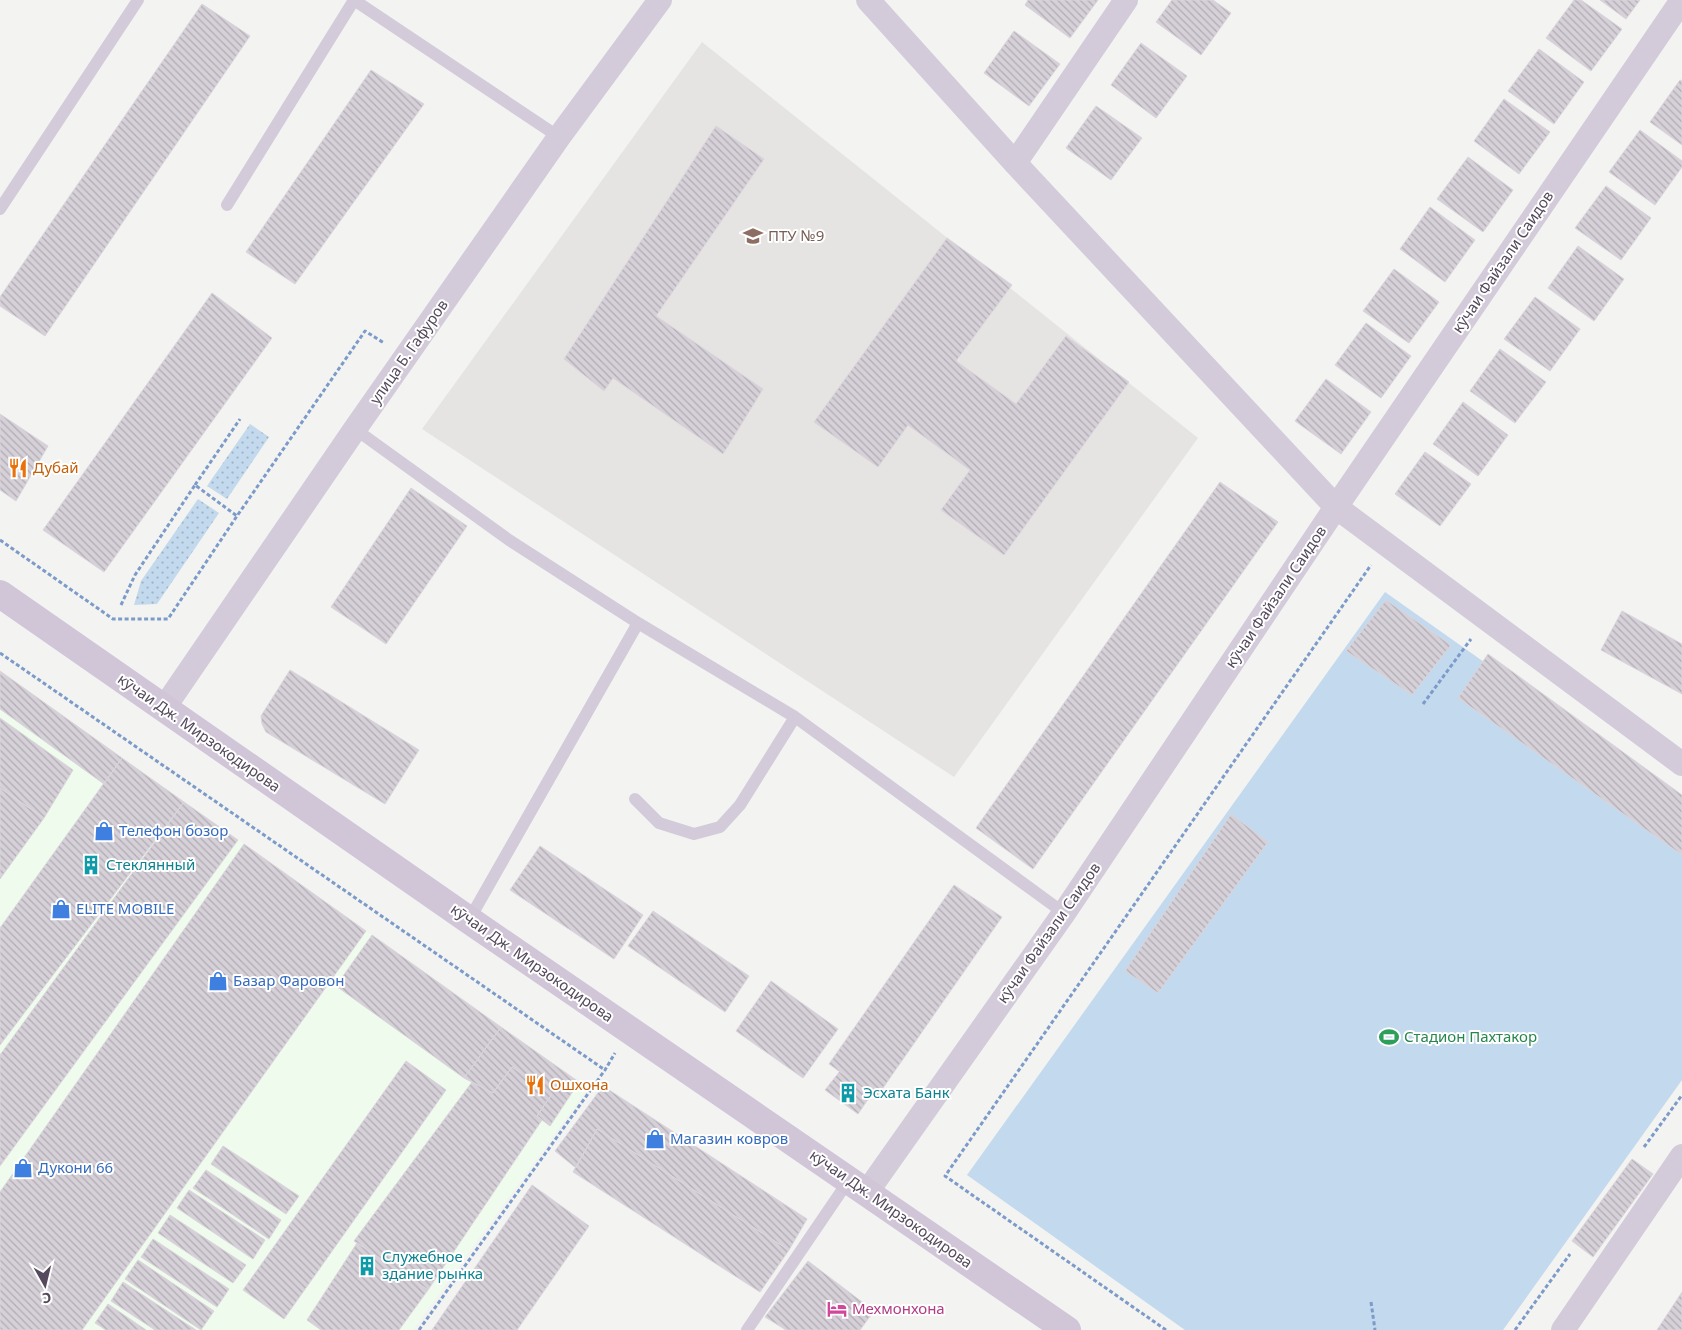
<svg xmlns="http://www.w3.org/2000/svg" width="1682" height="1330" font-family="'Noto Sans',sans-serif">
  <style>
    .commercial { fill: #effbec }
    .education { fill: #e5e4e2 }
    .grass { fill: url(#grass-dots) }
    .pitch { fill: #c3d9ed }
    .building { fill: url(#building-back-hatch); stroke: #dad5dc }
    .lines { fill: none; stroke-linecap: round; stroke-linejoin: round }
    .path { stroke: #7c9bc9; stroke-width: 3; stroke-dasharray: 4 2.5; stroke-linecap: butt }
    .lane { stroke: #d3cbd9; stroke-width: 12 }
    .street { stroke: #d3cbd9; stroke-width: 24 }
    .secondary { stroke: #d1c5d8; stroke-width: 28 }
    .labels { text-anchor: middle; stroke-width: 4; stroke-linejoin: round; paint-order: stroke }
    .education-label { font-size: 15px; fill: #785e54; stroke: #fff; text-anchor: start }
    .street-label { font-size: 15px; fill: #554a5d; stroke: #fff }
    .food-label { font-size: 15px; fill: #c56008; stroke: #fff; text-anchor: start }
    .shop-label { font-size: 15px; fill: #366cbe; stroke: #fff; text-anchor: start }
    .culture-label { font-size: 15px; fill: #0d838f; stroke: #fff; text-anchor: start }
    .leisure-label { font-size: 15px; fill: #27864d; stroke: #fff; text-anchor: start }
    .hotel-label { font-size: 15px; fill: #b23c85; stroke: #fff; text-anchor: start }
  </style>
  <defs>
    <pattern id="grass-dots" width="8" height="8" patternUnits="userSpaceOnUse" patternTransform="scale(1.25)"><rect width="8" height="8" fill="#c3d9ed"/><path d="M2 2h.1M6 6h.1" fill="none" stroke="#a1b2c3" stroke-width="1.8" stroke-linecap="round"/></pattern>
    <pattern id="building-back-hatch" width="6" height="6" patternUnits="userSpaceOnUse" patternTransform="scale(1.25)"><rect width="6" height="6" fill="#d6d1d8"/><path d="M-1 5l2 2M0 0l6 6M5-1l2 2" fill="none" stroke="#b0acb2"/></pattern>
  </defs>
  <rect width="100%" height="100%" fill="#f3f3f1"/>
  <!-- commercial -->
  <path class="commercial" d="M0 671 588 1088 413 1330H0Z"/>
  <!-- education -->
  <path class="education" d="M702 42 1198 438 954 777 422 429Z"/>
  <!-- grass -->
  <path class="grass" d="M250 424 269 437 227 499 207 486Z
    M198 499 219 513 157 604 134 605 141 581Z"/>
  <!-- pitch -->
  <path class="pitch" d="M1385 592 1682 802V1080L1503 1330H1185L967 1175Z"/>
  <!-- building -->
  <path class="building" d="M1028 0H1098L1070 38 1025 5Z
    M1172 0H1213L1231 13 1201 55 1156 22Z
    M1574 0H1581L1622 29 1591 71 1546 38Z
    M1600 0H1640L1626 19Z
    M202 4 250 36 45 336 0 306V297Z
    M1014 31 1060 64 1029 106 984 73Z
    M1141 43 1187 76 1156 118 1111 85Z
    M1539 49 1584 82 1554 124 1508 91Z
    M371 70 424 104 295 284 246 252Z
    M1680 80 1682 81V145L1650 122Z
    M1504 99 1550 132 1519 174 1474 141Z
    M1096 106 1142 138 1111 180 1066 148Z
    M716 126 764 159 656 316 763 389 723 454 613 378 604 391 564 359Z
    M1640 130 1682 161V167L1655 205 1609 172Z
    M1468 157 1513 190 1483 232 1437 199Z
    M1606 186 1651 218 1621 260 1575 228Z
    M1430 207 1475 240 1445 282 1400 249Z
    M947 238 1012 285 956 361 1016 404 1066 336 1129 382 1004 555 941 510 970 470 908 425 878 467 814 422Z
    M1578 246 1624 279 1594 321 1548 288Z
    M1394 269 1439 302 1409 343 1363 311Z
    M212 293 272 338 104 572 43 530Z
    M1535 297 1580 329 1550 371 1504 339Z
    M1366 323 1411 356 1381 398 1335 365Z
    M1500 349 1546 382 1515 423 1470 391Z
    M1326 379 1371 412 1341 454 1295 421Z
    M1463 402 1508 435 1478 476 1433 444Z
    M0 414 48 446 16 501 0 490Z
    M1425 452 1471 484 1440 526 1395 494Z
    M1220 482 1278 522 1033 869 976 828Z
    M411 488 467 526 386 644 331 607Z
    M1386 600 1451 645 1412 695 1346 651Z
    M1622 611 1682 644V694L1601 650Z
    M1488 654 1682 795V855L1458 698Z
    M290 670 419 750 385 804 266 732 262 724 261 716Z
    M0 671 122 758 104 784 0 709Z
    M0 718 73 770 44 818 0 788Z
    M122 758 184 802 0 1045V928Z
    M0 788 44 818 0 879Z
    M184 802 238 840 0 1166V1055Z
    M1231 814 1268 842 1158 993 1125 971Z
    M244 844 366 931 82 1330H0V1192Z
    M540 846 643 915 614 959 510 890Z
    M954 885 1002 917 876 1098 829 1064Z
    M653 911 749 976 725 1012 628 946Z
    M372 935 501 1027 464 1078 336 986Z
    M771 981 838 1029 803 1078 736 1031Z
    M501 1027 579 1082 550 1126 537 1116 552 1094 512 1067 493 1093 464 1078Z
    M406 1061 446 1090 284 1319 243 1290Z
    M512 1067 552 1094 537 1116 542 1120 428 1290 354 1241 472 1082 493 1093Z
    M840 1071 871 1095 858 1114 825 1090Z
    M603 1086 807 1219 789 1250 597 1129 576 1168 555 1151Z
    M597 1129 789 1250 760 1292 573 1172Z
    M223 1146 299 1196 286 1214 211 1164Z
    M1632 1159 1653 1174 1593 1257 1572 1241Z
    M206 1170 281 1220 269 1239 193 1188Z
    M532 1185 589 1226 517 1330H432Z
    M189 1190 265 1240 253 1259 177 1208Z
    M170 1215 246 1265 233 1283 158 1233Z
    M153 1239 229 1289 217 1307 141 1257Z
    M357 1243 428 1290 399 1330H321L307 1320Z
    M138 1260 214 1311 201 1330 125 1279Z
    M808 1261 874 1311 860 1330H786L765 1317Z
    M123 1282 196 1330H155L111 1301Z
    M1682 1292V1330H1657Z
    M108 1304 146 1330H106L95 1323Z"/>
  <g class="lines">
    <!-- path -->
    <path class="path" d="M195 485 240 419
      M0 540 113 619H168L237 516
      M121 605 135 575 195 485 237 516 365 331 384 343
      M0 653 605 1070
      M1423 704 1471 639
      M1644 1147 1682 1095
      M1371 1302 1375 1330
      M419 1330 605 1070 615 1053
      M1166 1330 945 1176 1371 565
      M1515 1330 1570 1254"/>
    <!-- lane -->
    <path class="lane" d="M354 0 559 137
      M227 205 354 0
      M0 209 138 0
      M355 429 509 540 638 623 469 920
      M638 623 795 717 1064 913
      M635 799 659 823 694 834 720 827 740 805 795 717
      M747 1330 849 1180"/>
    <!-- street -->
    <path class="street" d="M868 0 1015 163 1336 507 1682 764
      M1015 163 1126 0
      M164 708 355 429 559 137 660 0
      M867 1192 1064 913 1336 507 1682 0
      M1563 1330 1682 1156"/>
    <!-- secondary -->
    <path class="secondary" d="M0 594 469 920 1067 1330"/>
  </g>
  <!-- icons -->
  <defs>
    <symbol id="university-bare" viewBox="-9 -9 18 18"><path d="M0-5L7-2L0 1L-7-2ZM-4 1L0 2.5L4 1V4Q0 6-4 4Z" fill="#8d6e63" stroke="#fff" stroke-width="2.5" paint-order="stroke"/></symbol>
    <symbol id="restaurant-bare" viewBox="-9 -9 18 18"><path d="M-5-6h1v4h1v-4h1v4h1v-4h1v5L-1.5 .5V6h-2V.5L-5-1ZM5-6V6H3V1.5H1.5Q1.5-4 5-6Z" fill="#e8710a" stroke="#fff" stroke-width="2.5" paint-order="stroke"/></symbol>
    <symbol id="shop-bare" viewBox="-9 -9 18 18"><path d="M-5-2.5h2.3a2.7 3.5 0 0 1 5.4 0H5L5.5 6h-11ZM-1.5-2.5h3a1.5 2.3 0 0 0-3 0Z" fill="#3f7fe0" stroke="#fff" stroke-width="2.5" paint-order="stroke"/></symbol>
    <symbol id="building-bare" viewBox="-9 -9 18 18"><path d="M-4-6H4V6H1V3H-1V6H-4ZM-2.5-4.3h1.7v1.8h-1.7ZM.8-4.3h1.7v1.8H.8ZM-2.5-1h1.7V.8h-1.7ZM.8-1h1.7V.8H.8Z" fill="#0f9aa8" stroke="#fff" stroke-width="2.5" paint-order="stroke"/></symbol>
    <symbol id="stadium-bare" viewBox="-9 -9 18 18"><path d="M0-5a6.5 5 0 1 0 0 10a6.5 5 0 1 0 0-10ZM-3.5-1.8h7v3.6h-7Z" fill="#2e9e5b" stroke="#fff" stroke-width="2.5" paint-order="stroke"/></symbol>
    <symbol id="hotel-bare" viewBox="-9 -9 18 18"><path d="M-6-4.5h1.5V1H6V5H4.5V3h-9V5H-6ZM-4 0a1.8 1.8 0 1 1 3.6 0ZM.5 0V-2.5h3Q6-2.5 6 0Z" fill="#d1479c" stroke="#fff" stroke-width="2.5" paint-order="stroke"/></symbol>
  </defs>
  <g fill-rule="evenodd">
    <use href="#university-bare" x="739" y="222" width="28" height="28"/>
    <use href="#restaurant-bare" x="4" y="454" width="28" height="28"/>
    <use href="#shop-bare" x="90" y="817" width="28" height="28"/>
    <use href="#building-bare" x="77" y="851" width="28" height="28"/>
    <use href="#shop-bare" x="47" y="895" width="28" height="28"/>
    <use href="#shop-bare" x="204" y="967" width="28" height="28"/>
    <use href="#stadium-bare" x="1375" y="1023" width="28" height="28"/>
    <use href="#restaurant-bare" x="521" y="1071" width="28" height="28"/>
    <use href="#building-bare" x="834" y="1079" width="28" height="28"/>
    <use href="#shop-bare" x="641" y="1125" width="28" height="28"/>
    <use href="#shop-bare" x="9" y="1154" width="28" height="28"/>
    <use href="#building-bare" x="353" y="1252" width="28" height="28"/>
    <use href="#hotel-bare" x="823" y="1295" width="28" height="28"/>
  </g>
  <g class="labels">
    <!-- education labels -->
    <g class="education-label">
      <text x="768" y="241">ПТУ №9</text>
    </g>
    <!-- street labels -->
    <g class="street-label">
      <text transform="translate(1503 262) rotate(-56)" y="5">кӯчаи Файзали Саидов</text>
      <text transform="translate(409 352) rotate(-55)" y="5">улица Б. Гафуров</text>
      <text transform="translate(1276 597) rotate(-56)" y="5">кӯчаи Файзали Саидов</text>
      <text transform="translate(199 733) rotate(35)" y="5">кӯчаи Дж. Мирзокодирова</text>
      <text transform="translate(1049 933) rotate(-55)" y="5">кӯчаи Файзали Саидов</text>
      <text transform="translate(532 963) rotate(35)" y="5">кӯчаи Дж. Мирзокодирова</text>
      <text transform="translate(891 1209) rotate(35)" y="5">кӯчаи Дж. Мирзокодирова</text>
    </g>
    <!-- food labels -->
    <g class="food-label">
      <text x="33" y="473">Дубай</text>
      <text x="550" y="1090">Ошхона</text>
    </g>
    <!-- shop labels -->
    <g class="shop-label">
      <text x="119" y="836">Телефон бозор</text>
      <text x="76" y="914">ELITE MOBILE</text>
      <text x="233" y="986">Базар Фаровон</text>
      <text x="670" y="1144">Магазин ковров</text>
      <text x="38" y="1173">Дукони 66</text>
    </g>
    <!-- culture labels -->
    <g class="culture-label">
      <text x="106" y="870">Стеклянный</text>
      <text x="863" y="1098">Эсхата Банк</text>
      <text x="382" y="1262">Служебное<tspan x="382" dy="17">здание рынка</tspan></text>
    </g>
    <!-- leisure labels -->
    <g class="leisure-label">
      <text x="1404" y="1042">Стадион Пахтакор</text>
    </g>
    <!-- hotel labels -->
    <g class="hotel-label">
      <text x="852" y="1314">Мехмонхона</text>
    </g>
  </g>
  <!-- north arrow -->
  <g transform="translate(45 1285) rotate(172)" stroke="#ffffff" stroke-width="4" paint-order="stroke">
  <path d="M0-4L9 19L0 12L-9 19Z" fill="#554a5d"/>
  <text y="-8" font-size="14" font-weight="bold" text-anchor="middle" fill="#554a5d">С</text>
  </g>
</svg>
